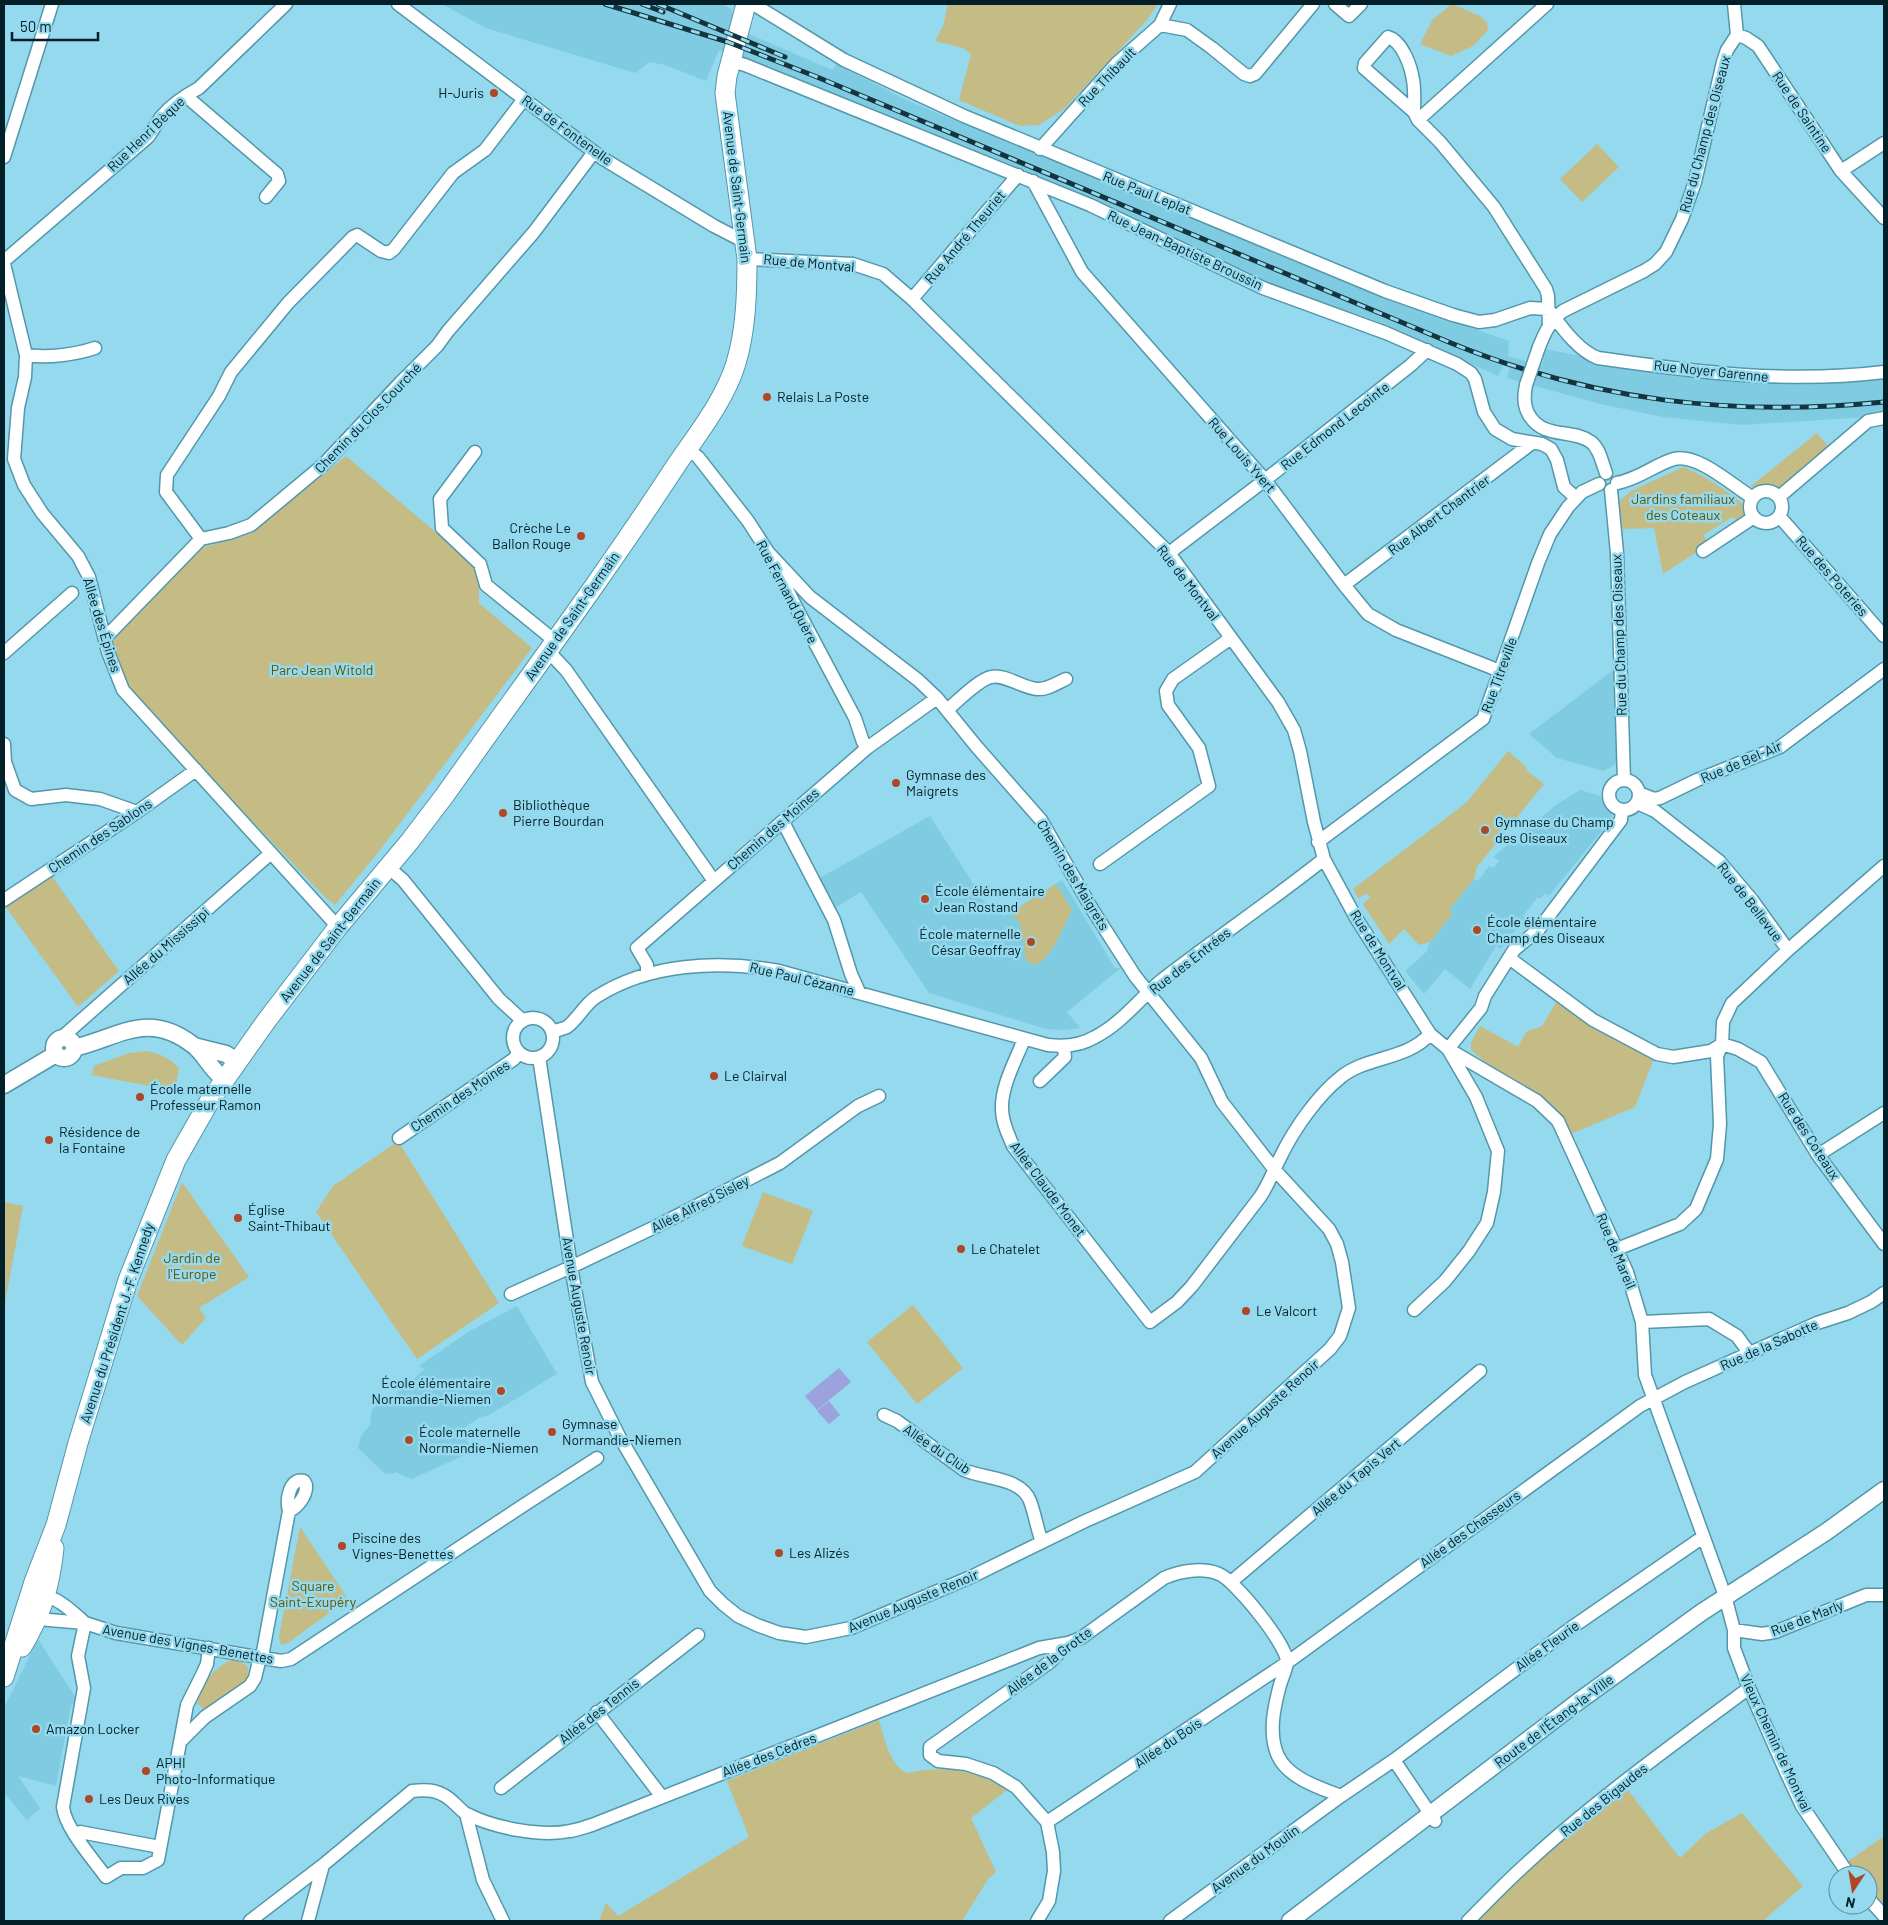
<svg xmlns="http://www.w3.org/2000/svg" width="1888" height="1925" font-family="Barlow,sans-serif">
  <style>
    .built { fill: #7fcce2 }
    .green { fill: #c5bb85 }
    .water { fill: #9ba2de }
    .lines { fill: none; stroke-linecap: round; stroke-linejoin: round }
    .minor-casing { stroke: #5397aa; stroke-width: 15 }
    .tertiary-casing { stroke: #5397aa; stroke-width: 19 }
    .secondary-casing { stroke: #5397aa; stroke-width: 21 }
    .minor { stroke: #fff; stroke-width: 12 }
    .tertiary { stroke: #fff; stroke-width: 16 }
    .secondary { stroke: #fff; stroke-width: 19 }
    .rail-casing { stroke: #14353e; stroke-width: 5 }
    .rail { stroke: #94d9ed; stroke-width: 3; stroke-dasharray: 9; stroke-linecap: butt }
    .minor-bridge-casing { stroke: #5397aa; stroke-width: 15; stroke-linecap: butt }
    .minor-bridge { stroke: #fff; stroke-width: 12 }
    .poi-dot { fill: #ae4724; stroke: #94d9ed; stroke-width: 2 }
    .labels { text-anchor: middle; stroke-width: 5; stroke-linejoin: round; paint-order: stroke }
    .street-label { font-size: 14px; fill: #031f27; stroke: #94d9ed }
    .poi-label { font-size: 14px; fill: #031f27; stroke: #94d9ed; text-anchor: start }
    .park-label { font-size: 14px; fill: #635500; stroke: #94d9ed }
  </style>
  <rect width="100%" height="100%" fill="#94d9ed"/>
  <!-- built -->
  <path class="built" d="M442 4H722L731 9 734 18 731 26 832 70 837 64 906 100 1372 293 1509 341 1508 356 1542 366 1546 349 1681 377 1761 382 1884 378V416L1742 425 1663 417 1600 404 1507 378 1510 367 1503 366 1498 376 1372 319 1284 290 1032 179 753 61 719 50 706 81 665 65 650 62 635 73 486 28Z
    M1616 668V764L1604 771 1557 758 1529 734Z
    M1580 790 1600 796 1609 807 1612 818 1549 896 1545 893 1541 898H1537L1523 916 1525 918 1501 949 1496 946 1470 989 1445 969 1424 994 1405 971 1426 952 1430 942 1452 913 1449 910 1474 879 1478 881 1489 866 1493 868 1499 861 1493 857 1556 805Z
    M930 816 988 907 1004 916 1062 880 1115 968H1121L1067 1012 1080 1028 1064 1030 1046 1029 929 993 861 892 833 909 818 879Z
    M517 1306 557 1374 487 1416 480 1417 461 1430 473 1451 412 1479 395 1472 392 1474 384 1473 358 1448 361 1436 370 1425 372 1409 412 1383 414 1379 424 1369 419 1366 468 1332Z
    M38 1639 77 1700 71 1706 56 1786 18 1776 40 1808 27 1820 4 1793V1708Z"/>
  <!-- green -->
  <path class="green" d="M948 4H1158L1147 20 1064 109 1039 125 1020 126 959 100 971 54 963 48 935 41 943 26Z
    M1452 4 1480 16 1487 22 1488 30 1473 46 1451 56 1420 44 1433 19Z
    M1597 144 1619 167 1582 202 1560 179Z
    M1817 433 1830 448 1778 491 1765 489 1757 490 1751 486Z
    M346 456 479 569V603L532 648 380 850 335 905 325 897 126 690 109 644 191 551 250 534Z
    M1683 467C1707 476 1728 492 1748 508L1747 515 1739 523 1733 517 1703 535 1709 544 1663 574 1654 528 1621 529 1619 501 1631 491Z
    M1508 751 1527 768 1526 770 1544 784 1477 867 1474 879 1449 910 1453 913 1430 942 1419 945 1404 929 1389 944 1363 904 1370 897 1366 893 1359 899 1353 889 1467 802Z
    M51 875 119 971 78 1007 5 906Z
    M1056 884 1072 910C1062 928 1055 954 1036 965L1026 961 1020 923 1010 913Z
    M1558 999 1655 1056 1635 1107 1571 1134 1560 1113 1552 1106 1532 1090 1486 1063 1471 1050V1042L1480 1026 1518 1047 1526 1032 1542 1026Z
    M147 1051C161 1054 169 1058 179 1068L175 1091 92 1075 94 1066 129 1053Z
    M398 1141 499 1303 417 1359 316 1212 333 1186Z
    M182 1182 249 1277 199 1308 206 1318 182 1345 137 1296Z
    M763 1192 813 1211 792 1264 742 1246Z
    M4 1202 23 1206 4 1308Z
    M913 1305 963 1368 917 1404 867 1342Z
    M300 1527 348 1599 288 1643 281 1645 279 1637Z
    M232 1659 244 1663 248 1668V1681L209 1708 204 1709 198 1704C197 1686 216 1667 232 1659Z
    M879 1720C884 1736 890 1768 908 1773 943 1765 977 1770 1007 1790L971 1818 996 1872 988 1879 962 1921H599L606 1903 618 1916 749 1837 727 1781Z
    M1628 1790 1680 1858 1705 1834 1742 1813 1803 1886 1764 1920 1765 1921H1471L1528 1864 1618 1795Z
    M1884 1836V1910L1868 1892V1875H1855L1847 1862Z"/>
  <!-- water -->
  <path class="water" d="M839 1368 851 1382 817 1410 805 1396Z
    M829 1401 840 1415 829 1424 817 1411Z"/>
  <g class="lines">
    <defs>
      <path id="minor" d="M398 4 602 158 714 226 745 242
        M753 4 844 60 964 116 1385 291 1453 315 1479 322 1495 320 1530 308 1548 309C1561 326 1578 351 1598 358 1695 372 1786 384 1884 372
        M1335 4 1349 16 1361 4
        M1734 4 1737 35
        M1160 25 1187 30 1212 48 1244 74 1250 76 1255 74 1313 4
        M1737 35 1746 38 1758 46 1841 171 1884 218
        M731 61 745 65 1090 205 1263 288 1386 333 1457 364 1471 373 1475 379 1484 412 1495 429 1512 439 1542 444 1551 449 1557 460 1564 487 1576 498
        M186 96 277 174 279 181 266 197
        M1414 112C1414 101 1415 90 1413 80 1411 66 1402 41 1388 37L1365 63 1364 68 1414 112 1418 120 1440 142 1494 207 1546 289 1548 296 1549 325
        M1418 120 1547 4
        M1040 149 1117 63 1160 25 1170 4
        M4 157 52 4
        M1841 171 1884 143
        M1033 181 1082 272 1265 480 1344 585 1368 614 1396 630 1500 671
        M747 259 853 264 883 274 912 299 1169 553 1278 702 1294 730 1300 751 1314 822 1324 859 1356 918 1430 1034 1448 1049 1537 1101 1558 1121 1627 1272 1642 1322 1645 1375 1725 1596 1734 1630 1762 1634 1775 1632 1866 1595H1884
        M4 261 148 137C153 130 157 123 161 117 171 105 186 95 199 88L286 4
        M4 264 26 355 25 377 18 408 14 459 24 485 42 513 78 556 89 577 108 652 123 690 338 927
        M912 299 1018 175
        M1539 347C1545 332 1550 321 1563 311L1644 271 1655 264 1666 252 1682 219 1695 182 1723 62 1727 50 1737 35
        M26 355C48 358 74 355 95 348
        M1526 385C1524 395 1523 405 1529 415 1544 440 1572 428 1591 442 1600 449 1602 463 1606 473
        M687 449 698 457 748 521 768 552 797 609 855 718 863 742 867 748
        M475 452 440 499 442 528 480 564 486 585 555 641
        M1617 483C1639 479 1654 465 1674 459 1698 453 1733 486 1753 498
        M1611 490 1617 553 1624 780
        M1750 507a16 16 0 1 1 32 0a16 16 0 1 1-32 0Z
        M1779 497 1868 421 1884 418
        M1779 516 1884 636
        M201 539 166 492 167 475 219 396 231 372 288 303 353 237 357 235 381 251 389 253 394 249 453 173 485 150 524 99
        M1703 551 1754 517
        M1169 553 1265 480 1411 365 1427 350
        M1344 585 1532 443
        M105 638 201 539 229 533 251 525 323 465 401 382 437 346 448 331 534 232 594 152
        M548 651 566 670 714 881
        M4 653 72 593
        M947 710C958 701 978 680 991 677 1006 674 1022 688 1037 689 1047 690 1057 683 1066 679
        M4 744 5 762 15 790 31 799 66 795 100 799 137 812
        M1609 795a15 15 0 1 1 30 0a15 15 0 1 1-30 0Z
        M1639 793 1654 799 1660 798 1697 780 1780 747 1884 669
        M1637 803 1655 811 1719 861 1752 900 1788 950
        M783 822 834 920 851 974 859 992
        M1318 842 1483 719 1538 563 1550 534 1568 507 1582 492 1599 484
        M1100 864 1209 786 1199 748 1168 705 1166 691 1173 679 1231 638
        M388 867 403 880 499 999 523 1021
        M4 900 137 812 196 770
        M1509 958 1593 1020 1657 1054 1673 1057 1711 1051 1722 1044
        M647 974V965L637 948 867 748 937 698
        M513 1038a20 20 0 1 1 40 0a20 20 0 1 1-40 0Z
        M552 1032C557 1030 563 1029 567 1027 578 1019 585 1004 596 997 649 963 719 960 779 971L1048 1045C1065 1047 1080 1046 1095 1037 1122 1023 1139 999 1162 980 1215 939 1271 901 1324 859
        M60 1039 271 853
        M1024 1039C1016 1060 1001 1086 1002 1109 1002 1122 1008 1134 1013 1146L1150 1322 1177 1302 1192 1286 1260 1197C1269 1184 1274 1169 1281 1156 1294 1129 1318 1095 1341 1077 1367 1056 1407 1060 1430 1034
        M1722 1044 1738 1049 1761 1062 1818 1155 1884 1244
        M1448 1049 1481 1008 1485 996 1514 950 1539 929 1621 820 1622 810
        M539 1057 571 1267 592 1382 619 1436 710 1591 723 1604 738 1616 757 1625 779 1633 806 1637 851 1628 973 1576 1083 1522 1195 1472 1330 1349 1340 1336 1349 1308 1342 1262 1337 1244 1329 1229 1274 1169 1222 1102 1201 1058 1135 976 1092 909 1041 820 976 746 937 698 918 680 810 597 768 552
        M1040 1081 1065 1057 1064 1047
        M399 1138 514 1059 519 1052
        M1818 1155 1884 1113
        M1617 1249 1680 1224 1696 1209 1717 1159 1720 1124 1717 1056 1722 1044 1723 1022 1732 1003 1788 950 1884 866
        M511 1294 571 1267 657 1226 780 1163 858 1106 879 1096
        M1414 1310 1445 1281 1469 1251 1487 1223 1494 1192 1498 1151 1476 1097 1448 1049
        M1642 1322 1709 1319 1737 1336 1750 1354
        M884 1415 897 1421 964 1470C984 1479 1021 1477 1030 1501 1035 1514 1037 1529 1042 1542
        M1231 1582 1480 1371
        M38 1596C55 1594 73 1612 85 1623
        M33 1614 37 1618 49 1620 85 1623 116 1633 281 1661 291 1659 527 1503 597 1458
        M85 1623 78 1656 84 1688 63 1807C65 1828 93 1859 106 1877L121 1868H143L158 1860 187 1705 202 1675 207 1664 209 1648
        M1734 1630V1648L1749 1688 1786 1772 1802 1806 1849 1875
        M262 1657 289 1511C286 1501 289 1477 304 1481L306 1485C307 1495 298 1507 289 1511
        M597 1712 662 1797
        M182 1740 205 1717 250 1686 255 1678 260 1657
        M1394 1760 1435 1821
        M501 1788 698 1635
        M466 1814 483 1880 503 1921
        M1047 1822 1288 1662 1640 1406 1685 1382 1817 1323 1848 1313 1871 1302 1884 1293
        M75 1834 80 1832 160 1847
        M1868 1898 1884 1916
        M250 1921 323 1865 412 1791C429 1789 441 1790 454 1803 459 1807 463 1813 469 1815 495 1828 542 1837 570 1831 578 1830 585 1827 592 1825L1039 1648 1068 1643
        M308 1921 323 1865
        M1037 1921 1049 1901 1054 1871 1053 1852 1047 1822 1016 1787 993 1773 966 1764 938 1761 930 1755V1747L1050 1662 1068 1643 1081 1638 1164 1578C1180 1571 1202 1567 1219 1574 1235 1580 1289 1647 1287 1663 1286 1670 1282 1678 1280 1685 1274 1707 1268 1734 1278 1756 1288 1778 1320 1788 1341 1796
        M1170 1921 1341 1796 1394 1760 1571 1628 1703 1537
        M1468 1921C1487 1902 1505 1883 1525 1865 1594 1801 1674 1744 1749 1688"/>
      <path id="tertiary" d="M54 1048a10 10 0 1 1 20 0a10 10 0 1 1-20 0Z
        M194 1046 226 1054 237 1061
        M74 1048C120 1037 148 1010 193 1045 205 1054 210 1069 224 1079
        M4 1085 56 1054
        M1290 1921 1579 1701 1702 1612 1826 1532 1884 1490"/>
      <path id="secondary" d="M22 1647C42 1613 50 1587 54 1548
        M4 1677 34 1582 56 1525 78 1443 128 1280 176 1160 209 1102 267 1020 338 927 410 841 445 795C522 686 602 579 675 467 696 436 725 400 736 363 746 330 747 293 747 259L725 93 727 76 746 4"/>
    </defs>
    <!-- minor casing -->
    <use href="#minor" class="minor-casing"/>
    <!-- tertiary casing -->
    <use href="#tertiary" class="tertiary-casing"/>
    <!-- secondary casing -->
    <use href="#secondary" class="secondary-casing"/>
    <!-- minor -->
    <use href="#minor" class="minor"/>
    <!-- tertiary -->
    <use href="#tertiary" class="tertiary"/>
    <!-- secondary -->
    <use href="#secondary" class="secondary"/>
    <defs>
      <path id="rail" d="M605 4 728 42 817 77 1451 343C1593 401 1732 417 1884 402
        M642 4 663 12
        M658 4 785 57"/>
    </defs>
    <!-- rail casing -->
    <use href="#rail" class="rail-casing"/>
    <!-- rail -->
    <use href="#rail" class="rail"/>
    <defs>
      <path id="minor-bridge" d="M1526 385 1539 347"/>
    </defs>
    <!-- minor-bridge casing -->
    <use href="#minor-bridge" class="minor-bridge-casing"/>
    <!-- minor-bridge -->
    <use href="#minor-bridge" class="minor-bridge"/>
  </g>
  <!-- markers -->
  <g class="poi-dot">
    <circle cx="494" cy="93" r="5"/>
    <circle cx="767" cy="397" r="5"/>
    <circle cx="581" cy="536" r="5"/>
    <circle cx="896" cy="783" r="5"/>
    <circle cx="503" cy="813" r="5"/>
    <circle cx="1485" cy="830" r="5"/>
    <circle cx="925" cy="899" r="5"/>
    <circle cx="1477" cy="930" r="5"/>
    <circle cx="1031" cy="942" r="5"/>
    <circle cx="714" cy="1076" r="5"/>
    <circle cx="140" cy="1097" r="5"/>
    <circle cx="49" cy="1140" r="5"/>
    <circle cx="238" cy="1218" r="5"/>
    <circle cx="961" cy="1249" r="5"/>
    <circle cx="1246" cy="1311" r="5"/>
    <circle cx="501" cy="1391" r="5"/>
    <circle cx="552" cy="1432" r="5"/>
    <circle cx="409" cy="1440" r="5"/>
    <circle cx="342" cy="1546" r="5"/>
    <circle cx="779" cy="1553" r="5"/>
    <circle cx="36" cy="1729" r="5"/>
    <circle cx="146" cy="1771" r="5"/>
    <circle cx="89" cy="1799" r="5"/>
  </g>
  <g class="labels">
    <!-- street labels -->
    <g class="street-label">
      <text transform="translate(1107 77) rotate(-46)" y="5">Rue Thibault</text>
      <text transform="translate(1802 112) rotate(56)" y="5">Rue de Saintine</text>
      <text transform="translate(567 130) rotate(36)" y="5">Rue de Fontenelle</text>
      <text transform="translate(146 134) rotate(-44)" y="5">Rue Henri Bèque</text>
      <text transform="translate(1705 134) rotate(-75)" y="5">Rue du Champ des Oiseaux</text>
      <text transform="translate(737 187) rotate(83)" y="5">Avenue de Saint-Germain</text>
      <text transform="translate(1147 193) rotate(22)" y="5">Rue Paul Leplat</text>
      <text transform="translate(965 237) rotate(-50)" y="5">Rue André Theuriet</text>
      <text transform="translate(1185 250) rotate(25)" y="5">Rue Jean-Baptiste Broussin</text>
      <text transform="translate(809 263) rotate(5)" y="5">Rue de Montval</text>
      <text transform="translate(1711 371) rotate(6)" y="5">Rue Noyer Garenne</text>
      <text transform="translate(368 418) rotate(-46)" y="5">Chemin du Clos Courché</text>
      <text transform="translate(1335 426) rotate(-38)" y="5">Rue Edmond Lecointe</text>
      <text transform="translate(1242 455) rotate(49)" y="5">Rue Louis Yvert</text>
      <text transform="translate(1439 515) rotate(-37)" y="5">Rue Albert Chantrier</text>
      <text transform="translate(1832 576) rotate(49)" y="5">Rue des Poteries</text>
      <text transform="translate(1188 583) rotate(52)" y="5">Rue de Montval</text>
      <text transform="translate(787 592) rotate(62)" y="5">Rue Fernand Quère</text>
      <text transform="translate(572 616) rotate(-55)" y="5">Avenue de Saint-Germain</text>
      <text transform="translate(102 625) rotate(73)" y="5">Allée des Épines</text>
      <text transform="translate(1619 635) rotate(-92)" y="5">Rue du Champ des Oiseaux</text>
      <text transform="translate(1499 675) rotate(-70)" y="5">Rue Titreville</text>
      <text transform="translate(1741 762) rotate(-23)" y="5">Rue de Bel-Air</text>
      <text transform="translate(773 829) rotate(-41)" y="5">Chemin des Moines</text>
      <text transform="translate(100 836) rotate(-34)" y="5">Chemin des Sablons</text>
      <text transform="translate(1073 875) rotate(59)" y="5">Chemin des Maigrets</text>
      <text transform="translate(1750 902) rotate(52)" y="5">Rue de Bellevue</text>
      <text transform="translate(330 940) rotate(-52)" y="5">Avenue de Saint-Germain</text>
      <text transform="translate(166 946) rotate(-41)" y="5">Allée du Mississipi</text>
      <text transform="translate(1378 950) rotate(58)" y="5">Rue de Montval</text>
      <text transform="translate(1190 961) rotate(-38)" y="5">Rue des Entrées</text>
      <text transform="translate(802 979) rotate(13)" y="5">Rue Paul Cézanne</text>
      <text transform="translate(460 1096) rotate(-34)" y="5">Chemin des Moines</text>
      <text transform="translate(1809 1136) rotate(57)" y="5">Rue des Coteaux</text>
      <text transform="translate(1048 1189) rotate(53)" y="5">Allée Claude Monet</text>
      <text transform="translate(700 1204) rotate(-27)" y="5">Allée Alfred Sisley</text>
      <text transform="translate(1616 1251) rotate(67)" y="5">Rue de Mareil</text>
      <text transform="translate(579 1306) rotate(80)" y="5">Avenue Auguste Renoir</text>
      <text transform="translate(117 1323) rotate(-72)" y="5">Avenue du Président J.-F. Kennedy</text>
      <text transform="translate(1769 1345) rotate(-24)" y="5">Rue de la Sabotte</text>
      <text transform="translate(1265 1409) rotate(-42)" y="5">Avenue Auguste Renoir</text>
      <text transform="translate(937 1449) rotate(34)" y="5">Allée du Club</text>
      <text transform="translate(1356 1477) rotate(-40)" y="5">Allée du Tapis Vert</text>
      <text transform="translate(1470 1529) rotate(-36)" y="5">Allée des Chasseurs</text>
      <text transform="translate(913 1601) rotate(-23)" y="5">Avenue Auguste Renoir</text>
      <text transform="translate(1807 1618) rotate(-21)" y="5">Rue de Marly</text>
      <text transform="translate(188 1644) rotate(10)" y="5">Avenue des Vignes-Benettes</text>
      <text transform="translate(1547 1646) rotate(-36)" y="5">Allée Fleurie</text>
      <text transform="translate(1049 1661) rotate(-37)" y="5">Allée de la Grotte</text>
      <text transform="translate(599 1711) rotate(-38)" y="5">Allée des Tennis</text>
      <text transform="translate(1554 1721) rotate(-37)" y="5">Route de l'Étang-la-Ville</text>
      <text transform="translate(1168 1743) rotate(-34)" y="5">Allée du Bois</text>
      <text transform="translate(1776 1743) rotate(65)" y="5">Vieux Chemin de Montval</text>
      <text transform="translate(769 1755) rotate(-21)" y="5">Allée des Cèdres</text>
      <text transform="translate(1604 1800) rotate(-39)" y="5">Rue des Bigaudes</text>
      <text transform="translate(1255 1859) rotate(-36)" y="5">Avenue du Moulin</text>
    </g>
    <!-- poi labels -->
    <g class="poi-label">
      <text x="484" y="98" text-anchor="end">H-Juris</text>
      <text x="777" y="402">Relais La Poste</text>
      <text x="571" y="533" text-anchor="end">Crèche Le<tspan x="571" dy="16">Ballon Rouge</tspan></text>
      <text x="906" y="780">Gymnase des<tspan x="906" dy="16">Maigrets</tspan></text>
      <text x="513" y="810">Bibliothèque<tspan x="513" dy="16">Pierre Bourdan</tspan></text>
      <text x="1495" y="827">Gymnase du Champ<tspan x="1495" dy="16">des Oiseaux</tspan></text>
      <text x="935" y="896">École élémentaire<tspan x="935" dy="16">Jean Rostand</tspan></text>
      <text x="1487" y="927">École élémentaire<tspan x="1487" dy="16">Champ des Oiseaux</tspan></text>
      <text x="1021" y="939" text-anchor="end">École maternelle<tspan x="1021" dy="16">César Geoffray</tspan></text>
      <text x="724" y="1081">Le Clairval</text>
      <text x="150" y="1094">École maternelle<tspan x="150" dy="16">Professeur Ramon</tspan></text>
      <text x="59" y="1137">Résidence de<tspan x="59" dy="16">la Fontaine</tspan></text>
      <text x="248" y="1215">Église<tspan x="248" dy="16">Saint-Thibaut</tspan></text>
      <text x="971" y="1254">Le Chatelet</text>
      <text x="1256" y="1316">Le Valcort</text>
      <text x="491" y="1388" text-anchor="end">École élémentaire<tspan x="491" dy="16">Normandie-Niemen</tspan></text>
      <text x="562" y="1429">Gymnase<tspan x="562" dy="16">Normandie-Niemen</tspan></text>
      <text x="419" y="1437">École maternelle<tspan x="419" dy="16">Normandie-Niemen</tspan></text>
      <text x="352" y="1543">Piscine des<tspan x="352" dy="16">Vignes-Benettes</tspan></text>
      <text x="789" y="1558">Les Alizés</text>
      <text x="46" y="1734">Amazon Locker</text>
      <text x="156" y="1768">APHI<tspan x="156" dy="16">Photo-Informatique</tspan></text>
      <text x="99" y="1804">Les Deux Rives</text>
    </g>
    <!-- park labels -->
    <g class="park-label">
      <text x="1683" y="504">Jardins familiaux<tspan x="1683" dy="16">des Coteaux</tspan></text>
      <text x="322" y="675">Parc Jean Witold</text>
      <text x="192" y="1263">Jardin de<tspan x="192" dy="16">l'Europe</tspan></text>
      <text x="313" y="1591">Square<tspan x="313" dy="16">Saint-Exupéry</tspan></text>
    </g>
  </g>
  <!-- border -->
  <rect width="1888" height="1925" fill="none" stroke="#031f27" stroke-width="10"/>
  <!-- north arrow -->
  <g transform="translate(1853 1890) rotate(192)"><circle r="24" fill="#94d9ed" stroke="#5a8f9e"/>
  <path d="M0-4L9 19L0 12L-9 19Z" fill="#ae4724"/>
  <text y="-8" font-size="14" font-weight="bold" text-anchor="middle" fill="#031f27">N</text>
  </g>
  <!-- scale -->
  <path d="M12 32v8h86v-8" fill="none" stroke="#031f27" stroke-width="2.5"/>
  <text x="20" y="32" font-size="15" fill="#031f27" stroke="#94d9ed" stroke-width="4" paint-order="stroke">50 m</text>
</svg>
